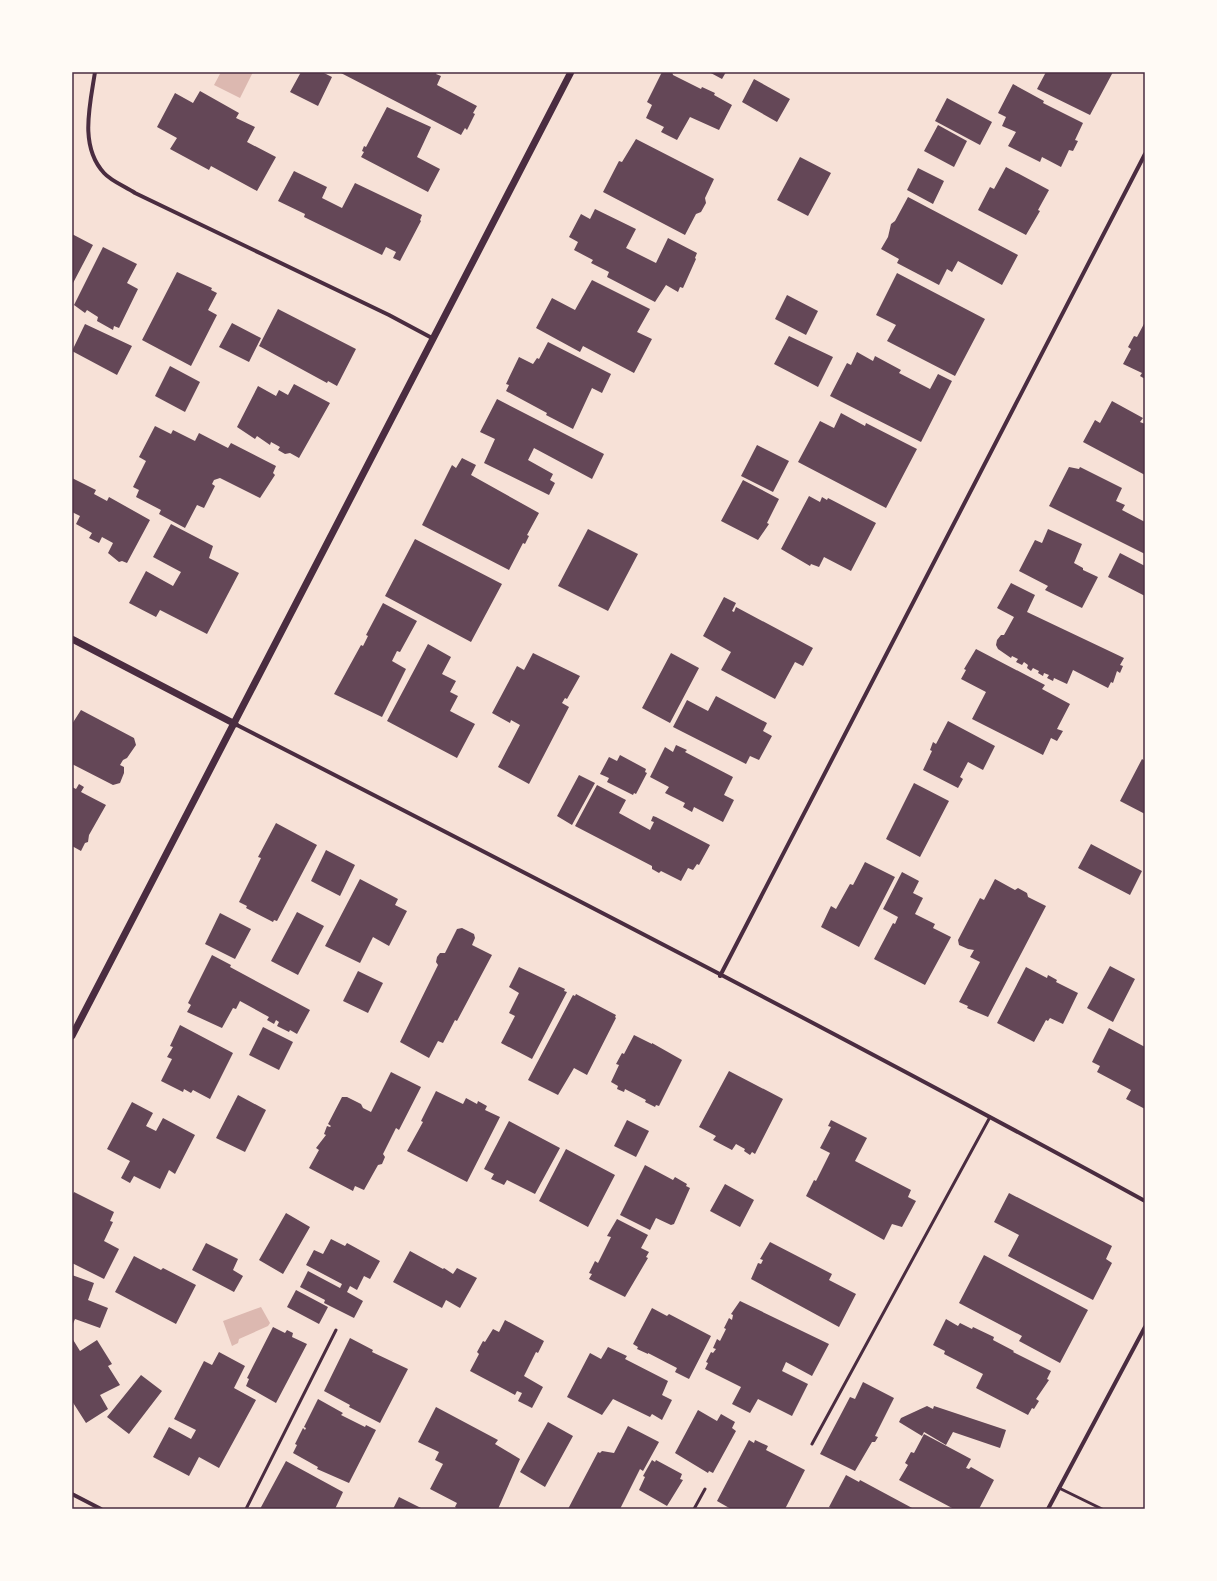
<svg xmlns="http://www.w3.org/2000/svg" width="1217" height="1581" font-family="'Noto Sans',sans-serif">
  <style>
    .water { fill: #dcb8b0 }
    .building { fill: #644757 }
    .lines { fill: none; stroke-linecap: round; stroke-linejoin: round }
    .service { stroke: #4a2c40; stroke-width: 3 }
    .minor { stroke: #4a2c40; stroke-width: 4 }
    .tertiary { stroke: #4a2c40; stroke-width: 7 }
    .neatline { fill: none; stroke: #4a2c40; stroke-width: 1.5 }
  </style>
  <rect width="100%" height="100%" fill="#f7e1d7"/>
  <!-- water -->
  <path class="water" d="M221 72H253L240 98 214 85Z
    M261 1307 270 1323 268 1326 239 1339 238 1343 232 1346 223 1321Z"/>
  <!-- building -->
  <path class="building" d="M301 72H322L332 77 318 106 290 92Z
    M339 72H437L436 74 441 76 437 85 477 106 473 113 475 114 467 130 465 128 461 135Z
    M662 72H672L673 75 701 89 702 87 715 93 714 95 732 105 719 130 690 117 677 140 661 132 664 127 646 118 652 105 647 102Z
    M709 72H726L722 79Z
    M1046 72H1113L1090 115 1037 89Z
    M754 79 790 99 777 122 742 102Z
    M1013 84 1044 101 1043 103 1083 123 1075 140 1078 141 1073 151 1069 150 1061 167 1042 157 1040 162 1008 146 1016 132 1002 126 1006 117 998 113Z
    M200 91 239 113 236 118 255 127 247 142 276 157 257 191 211 166 209 170 170 149 177 138 157 127 175 93 193 103Z
    M947 98 992 122 980 145 935 121Z
    M387 107 431 127 417 157 440 169 428 192 361 157 364 152 362 151 364 146 366 147Z
    M938 125 967 141 954 167 924 151Z
    M636 139 714 179 705 198 706 203 701 212 696 214 685 235 603 192 619 161 622 162Z
    M800 157 831 173 808 216 777 200Z
    M1006 167 1049 190 1038 210 1040 211 1026 235 978 210 990 187 994 189Z
    M918 168 944 181 933 204 907 190Z
    M294 171 327 187 322 198 342 208 355 183 422 215 420 220 421 221 400 261 393 258 396 252 386 247 382 255 304 217 305 214 278 201Z
    M908 197 1018 255 1002 285 958 261 952 272 947 269 939 285 897 263 899 259 881 249 888 237 891 224 895 221Z
    M595 209 636 229 626 248 656 263 668 238 697 253 695 258 696 259 683 288 680 287 678 292 666 285 655 302 607 277 609 272 591 263 593 260 574 250 578 242 569 237 581 214 590 219Z
    M72 234 93 245 72 285Z
    M103 247 137 264 127 283 138 289 119 328 114 326 113 330 97 321 98 317 87 310 85 313 74 305Z
    M177 272 212 288 211 290 217 293 208 310 217 315 191 366 142 340Z
    M897 273 985 319 955 376 887 341 896 325 876 315Z
    M592 280 650 309 637 332 652 339 634 373 583 346 580 352 536 328 552 298 575 310Z
    M787 295 818 311 806 335 775 319Z
    M278 309 356 349 337 386 328 381 327 383 259 346Z
    M1145 322V379L1140 376 1142 373 1123 364 1131 349 1128 347 1134 336 1137 337Z
    M232 323 261 338 249 362 219 347Z
    M85 324 132 346 117 375 72 351Z
    M789 336 833 357 818 387 774 364Z
    M548 342 611 374 602 393 592 388 573 429 546 415 547 413 506 391 509 385 506 384 519 357 533 364 537 358 539 359Z
    M857 352 873 361 875 356 901 370 899 373 930 389 938 374 952 381 921 442 830 396 847 363 851 365Z
    M170 366 200 382 185 412 155 396Z
    M294 384 330 403 299 458 290 453 285 454 278 450 280 447 271 442 270 445 257 436 255 439 237 427 258 386 276 396 279 390 288 395Z
    M497 399 604 454 592 479 534 448 528 460 553 474 550 480 555 483 549 495 484 463 495 439 480 432Z
    M1112 401 1143 418 1140 422 1145 424V475L1083 442 1095 420 1100 423Z
    M841 413 865 426 866 423 917 449 886 508 798 462 820 421 834 428Z
    M155 426 171 434 173 430 195 441 199 433 228 448 231 443 276 466 273 473 275 475 260 498 220 478 214 480 212 484 215 486 204 508 197 505 185 528 159 514 161 510 136 497 139 490 133 487 146 461 139 457Z
    M757 445 789 461 773 492 741 476Z
    M462 458 476 465 471 475 539 513 527 535 529 536 525 544 523 543 509 570 422 525 452 465 456 468Z
    M1069 467 1079 469 1080 467 1122 488 1116 501 1125 505 1122 510 1145 522V554L1049 506Z
    M72 478 96 490 94 494 107 501 109 497 150 520 127 563 122 561 119 562 108 553 113 543 102 537 99 543 89 538 92 533 76 524 80 516 72 512Z
    M743 480 779 499 767 523 769 524 758 540 721 521Z
    M809 496 820 502 822 497 827 500 828 498 876 523 851 571 824 557 819 567 811 564 810 566 781 549Z
    M171 524 213 546 209 558 239 573 207 634 160 610 156 617 129 603 146 571 173 586 181 572 153 557Z
    M588 529 638 554 608 611 558 586Z
    M1048 529 1082 544 1074 563 1083 568V570L1098 577 1082 608 1045 590 1048 586 1019 571 1035 540 1042 543Z
    M415 539 502 584 471 642 385 596Z
    M1120 553 1145 566V596L1108 577Z
    M1011 583 1035 595 1027 612 1124 658 1120 665 1123 666 1120 673 1117 671 1113 683 1111 682 1108 688 1073 670 1067 684 1054 678 1053 681 1047 678 1049 675 1044 673 1043 676 1038 673 1039 671 1033 668 1031 671 1027 668 1028 665 1024 662 1022 665 1016 662 1018 659 1012 656 1011 658 998 649 996 645 997 640 1001 635H1004L1014 617 997 608Z
    M724 597 736 603 732 611 734 612 736 607 813 648 803 666 795 662 775 699 721 670 731 652 703 636Z
    M383 603 417 621 400 652 397 651 392 661 406 669 382 717 334 694 361 645 363 646 368 636 366 635Z
    M428 644 451 657 442 674 456 681 450 692 458 696 450 711 475 724 457 758 387 721Z
    M976 649 1045 685 1042 689 1070 704 1057 729 1063 731 1057 741 1051 738 1043 755 972 719 986 692 961 679 966 670 964 669Z
    M533 653 580 676 567 699 565 698 562 703 569 707 529 784 498 767 520 725 511 720 510 723 492 713 517 666 524 670Z
    M671 653 699 668 670 723 642 708Z
    M716 696 767 723 763 731 772 736 759 760 750 756 746 764 673 727 687 700 708 711Z
    M81 710 134 738 136 745 127 758 123 760 120 765 124 767V773L120 783 113 785 72 764V724Z
    M948 721 995 746 983 770 968 762 960 777 963 779 958 788 923 770 932 751 930 750 933 742 936 744Z
    M676 745 687 750 685 752 733 777 724 795 734 800 723 822 694 807 692 812 683 807 685 803 665 793 669 787 650 777 665 747 673 752Z
    M620 755 646 769 645 772 647 773 636 794 634 793 633 795 607 782 609 778 600 774 609 757 617 761Z
    M1142 759 1145 761V814L1120 801Z
    M579 775 595 783 572 825 557 816Z
    M914 783 949 801 920 857 886 839Z
    M79 784 84 787 81 792 106 805 89 835 88 842 85 843 81 851 72 846V787L76 789Z
    M597 785 626 800 619 813 650 830 654 822 651 821 653 816 656 817 710 845 699 865 697 864 693 870 688 868 681 881 661 871 659 873 652 869V866L575 826Z
    M276 823 317 845 277 921 274 920 273 922 246 908 247 906 239 902 261 858 258 857Z
    M1091 844 1142 871 1130 895 1078 868Z
    M326 850 355 865 340 896 311 881Z
    M865 862 895 877 859 947 821 927 831 906 836 909 850 884 853 885Z
    M902 872 919 881 913 893 923 898 915 914 935 924 933 928 951 937 925 985 874 959 893 923 895 924 898 917 883 909Z
    M360 879 398 899 395 905 407 911 389 946 373 937 360 963 325 946Z
    M995 879 1015 890 1018 888 1027 893 1028 897 1046 906 988 1017 967 1008 968 1006 959 1002 980 962 970 957 974 950 968 949 959 945 958 940 980 898 984 900Z
    M297 912 324 926 298 975 271 961Z
    M220 913 251 929 235 959 205 944Z
    M462 928 474 934 475 938 472 945 492 955 457 1021 455 1020 443 1043 438 1041 429 1058 400 1042 438 965 436 962 437 957 440 953H445L457 929Z
    M212 955 231 965 230 967 310 1010 297 1034 290 1030 289 1032 277 1026 279 1022 276 1020 274 1024 267 1020 269 1017 240 1001 236 1009 233 1008 222 1028 187 1012 191 1005 188 1003Z
    M1110 966 1135 979 1113 1022 1087 1008Z
    M519 967 565 989 564 991 567 992 532 1059 501 1043 515 1016 509 1013 519 993 509 987Z
    M1026 967 1047 978 1048 975 1057 980 1056 982 1078 993 1063 1024 1050 1018 1048 1021 1046 1020 1034 1042 997 1023Z
    M358 971 383 983 368 1013 343 1001Z
    M576 994 616 1015 615 1017 616 1018 587 1075 574 1068 558 1095 528 1080 573 995 575 996Z
    M180 1025 233 1053 210 1099 193 1090 191 1093 184 1089 183 1092 161 1081 172 1059 167 1057 173 1047 170 1046Z
    M263 1027 293 1042 279 1070 249 1055Z
    M1109 1028 1145 1047V1109L1126 1099 1131 1090 1097 1072 1100 1066 1092 1062Z
    M634 1035 652 1044V1043L682 1060 659 1106 656 1105 655 1107 645 1102 646 1100 625 1089 624 1092 617 1089 618 1086 611 1082 619 1065 616 1064 622 1053 624 1054Z
    M729 1071 783 1099 755 1154 752 1152 750 1155 744 1151 745 1149 736 1144 732 1150 713 1140 716 1136 699 1127Z
    M391 1072 421 1087 399 1130 396 1128 383 1154 385 1157 382 1164 378 1165 364 1190 355 1186 353 1191 309 1168 319 1150 316 1148 326 1135 324 1134 327 1126 330 1127 331 1126 328 1124 342 1097H347L361 1104 363 1108 371 1112Z
    M436 1091 463 1104 466 1098 477 1104 478 1101 487 1106 485 1110 500 1117 467 1182 407 1151 423 1122 421 1121Z
    M238 1095 266 1110 245 1152 216 1138Z
    M132 1102 153 1113 146 1126 156 1131 163 1118 195 1135 175 1174 169 1170 160 1189 134 1176 130 1183 121 1178 130 1161 107 1149Z
    M627 1120 649 1131 636 1157 614 1146Z
    M831 1120 867 1138 855 1161 911 1190 908 1197 916 1201 902 1227 892 1224 884 1240 806 1196 814 1180 816 1181 830 1153 820 1148 831 1127 828 1126Z
    M509 1121 560 1148 535 1194 507 1180 504 1185 491 1179 494 1174 484 1169Z
    M566 1149 615 1175 588 1227 539 1201Z
    M645 1165 673 1180 675 1177 687 1184 686 1186 690 1188 674 1224 671 1225 656 1218 650 1230 620 1215Z
    M725 1184 754 1200 740 1227 710 1211Z
    M74 1192 114 1212 110 1221 113 1222 104 1241 119 1249 104 1279 72 1263V1196Z
    M1009 1193 1112 1246 1106 1259 1112 1263 1093 1300 1008 1256 1019 1235 994 1222Z
    M286 1213 310 1227 283 1274 259 1260Z
    M617 1219 648 1235 641 1248 649 1252 646 1257 648 1258 625 1297 589 1279 592 1274 589 1273 595 1261 598 1263 611 1237 607 1236Z
    M331 1239 345 1246 347 1243 380 1261 370 1279 364 1276 357 1290 350 1286 347 1292 363 1301 354 1318 324 1303 325 1300 300 1287 308 1271 340 1288 342 1284 306 1265 314 1250 323 1254Z
    M770 1242 832 1274 829 1280 856 1294 839 1327 751 1279 758 1263 761 1264 763 1260 760 1259Z
    M206 1243 238 1259 233 1270 243 1276 234 1292 192 1270Z
    M410 1251 443 1269 444 1268 453 1274 457 1268 477 1278 460 1308 446 1300 442 1308 393 1282Z
    M984 1255 1088 1310 1060 1363 1019 1341 1022 1336 959 1303Z
    M134 1256 161 1270 163 1268 196 1285 176 1324 115 1292Z
    M72 1275 94 1283 88 1300 108 1308 100 1328 75 1319 72 1326Z
    M296 1290 328 1307 319 1324 287 1307Z
    M740 1301 829 1344 812 1376 786 1362 782 1371 808 1384 792 1416 758 1399 750 1413 732 1404 741 1387 705 1369 708 1363 706 1362 711 1352 713 1353 716 1349 713 1348 717 1339 720 1341 726 1329 724 1328 729 1318 732 1320 733 1315 731 1314Z
    M652 1308 667 1316 669 1314 711 1336 689 1379 675 1372 677 1368 648 1353V1354L637 1349 638 1347 633 1344Z
    M946 1319 958 1326 960 1323 972 1329 973 1327 994 1337 993 1340 1014 1351 1013 1352 1051 1371 1047 1379 1049 1380 1036 1399 1039 1401 1034 1409 1032 1408 1028 1415 976 1388 983 1374 944 1354 945 1351 933 1345Z
    M505 1320 544 1341 538 1353 536 1352 524 1376 543 1387 532 1408 518 1401 522 1393 517 1391 515 1395 470 1371 479 1354 477 1352 483 1341 485 1342 493 1329 499 1332Z
    M273 1327 285 1333 287 1330 293 1333 292 1337 307 1344 276 1403 246 1386 249 1379 247 1378Z
    M72 1338 80 1351 97 1340 112 1364 108 1366 120 1385 100 1395 108 1409 86 1423 72 1401Z
    M350 1338 373 1350 372 1352 408 1369 380 1423 349 1407 350 1405 324 1391Z
    M608 1347 627 1356 625 1359 668 1381 662 1395 672 1400 662 1420 652 1414 650 1417 613 1399 602 1415 567 1397 590 1353 601 1359Z
    M219 1352 245 1366 234 1388 256 1400 219 1468 199 1457 189 1476 153 1457 169 1427 191 1439 196 1430 174 1419 204 1361 212 1365Z
    M141 1375 162 1391 129 1434 107 1417Z
    M863 1382 894 1398 875 1436 878 1437 875 1442H872L855 1471 820 1454 850 1397 855 1399Z
    M318 1399 343 1413 341 1415 365 1427 366 1425 376 1430 349 1483 317 1469 318 1467 293 1453 297 1445 295 1444 303 1428 305 1430 306 1428 304 1427Z
    M927 1406 933 1409 934 1406 1006 1430 1000 1448 953 1432 946 1445 924 1432 922 1436 899 1422 901 1418Z
    M436 1407 498 1440 495 1444 520 1459 498 1509H458L455 1507 457 1503 430 1489 443 1464 435 1460 439 1452 418 1442Z
    M698 1410 717 1421 721 1414 735 1422 732 1428 736 1431 713 1473 709 1471 708 1473 675 1453Z
    M548 1422 573 1436 545 1487 520 1472Z
    M628 1426 659 1442 643 1471 640 1469 620 1509H568L598 1452 600 1453 602 1451 614 1453Z
    M924 1434 971 1459 966 1468 969 1469 971 1467 994 1480 979 1509H954L899 1480 908 1465 905 1463 911 1452 914 1453Z
    M749 1440 754 1443 755 1440 768 1446 766 1450 805 1470 785 1509H731L717 1501Z
    M652 1460 655 1462 656 1460 682 1474 680 1479 683 1480 667 1506 639 1490 645 1477 643 1476Z
    M286 1461 343 1492 335 1509H260Z
    M846 1475 859 1482 860 1480 914 1509H833L829 1507Z
    M399 1497 423 1509H393Z"/>
  <g class="lines">
    <!-- service -->
    <path class="service" d="M812 1444 990 1117
      M1059 1488 1102 1509
      M246 1509 336 1330
      M694 1509 705 1489"/>
    <!-- minor -->
    <path class="minor" d="M95 72C90 105 79 146 104 173 111 181 126 187 135 193L389 315 432 338
      M235 724C540 880 845 1037 1145 1201
      M720 976 1145 154
      M72 1494 101 1509
      M1048 1509 1145 1327"/>
    <!-- tertiary -->
    <path class="tertiary" d="M72 639 235 724
      M72 1036C240 716 404 393 571 72"/>
  </g>
  <!-- border -->
  <rect width="1217" height="1581" fill="none" stroke="#fffaf5" stroke-width="146"/>
  <rect x="73" y="73" width="1071" height="1435" class="neatline"/>
</svg>
